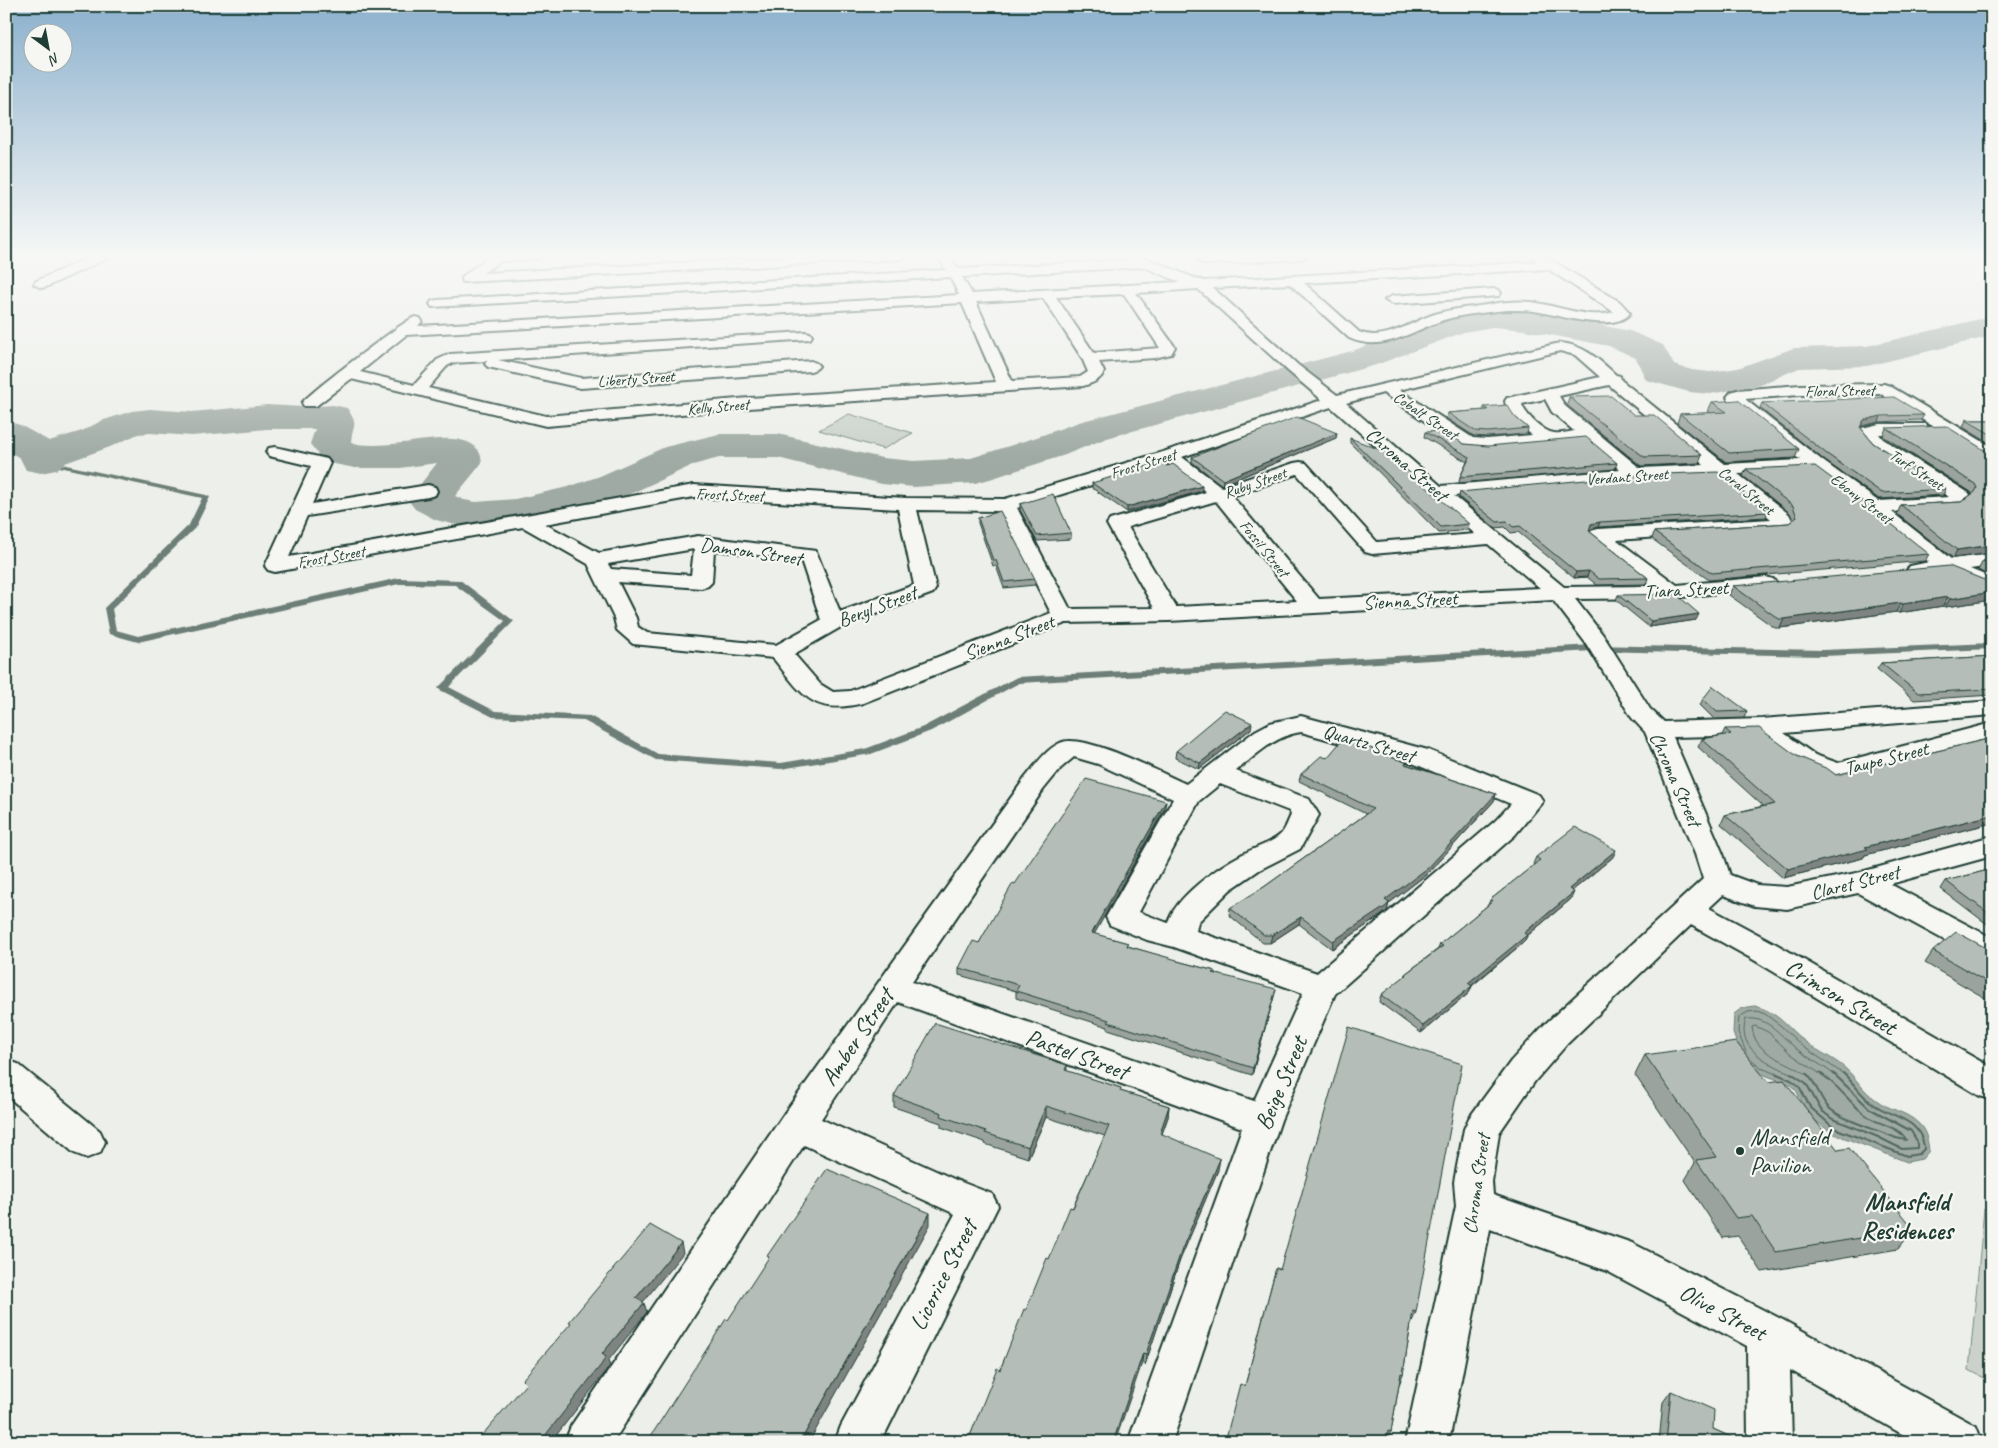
<svg xmlns="http://www.w3.org/2000/svg" width="1998" height="1448" font-family="Caveat,sans-serif">
  <style>
    .green { fill: #cbd2cc; stroke: #758880 }
    .water { fill: #9faaa4; stroke: #6c7e77 }
    .lines { fill: none; stroke-linecap: round; stroke-linejoin: round }
    .shore-far1 { stroke: #526961; stroke-width: 1 }
    .shore { stroke: #526961; stroke-width: 2 }
    .stream { fill: #6c7e77; fill-rule: evenodd }
    .river { fill: #9faaa4; fill-rule: evenodd }
    .minor-casing { stroke: #1f3d34; stroke-width: 4 }
    .minor { fill: #f6f6f2; fill-rule: evenodd }
    .wall { fill: #9ba39e; stroke: #1f3d34 }
    .shaded-wall { fill: #7e8481; stroke: #1f3d34 }
    .building { fill: #b4bdb8; stroke: #1f3d34 }
    .poi-dot { fill: #1f3d34; stroke: #f6f6f2; stroke-width: 2 }
    .labels { text-anchor: middle; stroke-width: 4.5; stroke-linejoin: round; paint-order: stroke }
    .far-street-label { font-size: 16px; fill: #1f3d34; stroke: #f6f6f2 }
    .street-label { font-size: 20px; fill: #1f3d34; stroke: #f6f6f2 }
    .near-street-label { font-size: 24px; fill: #1f3d34; stroke: #f6f6f2 }
    .near-poi-label { font-size: 24px; fill: #1f3d34; stroke: #f6f6f2; text-anchor: start }
    .near-neighbourhood-label { font-size: 25px; font-weight: bold; fill: #1f3d34; stroke: #f6f6f2 }
  </style>
  <rect width="100%" height="100%" fill="#edefea"/>
  <filter id="ink" filterUnits="userSpaceOnUse"><feTurbulence type="fractalNoise" baseFrequency=".02" numOctaves="2"/><feDisplacementMap in="SourceGraphic" scale="10" xChannelSelector="R" yChannelSelector="G"/><feConvolveMatrix kernelMatrix="1 2 1 2 8 2 1 2 1" color-interpolation-filters="sRGB"/></filter>
  <g filter="url(#ink)">
    <!-- green -->
    <path class="green" d="M849 414 913 433 883 449 819 430Z
      M1984 1209 1992 1213V1382L1969 1370Z"/>
    <!-- water -->
    <path class="water" d="M1755 1006C1782 1014 1786 1028 1807 1043 1819 1052 1835 1059 1846 1069 1856 1078 1863 1091 1875 1099 1888 1110 1906 1111 1918 1123 1926 1130 1928 1141 1929 1151L1922 1159 1907 1162 1832 1133 1817 1122 1806 1110 1796 1090 1789 1084 1759 1073 1739 1050 1733 1033 1734 1014 1742 1008Z"/>
    <g class="lines">
      <!-- shore-far1 -->
      <path class="shore-far1" d="M1746 1052 1738 1032 1739 1017 1748 1012 1757 1011 1765 1014 1781 1026 1802 1046 1845 1075
        M1752 1060 1762 1068 1778 1075
        M1794 1075C1772 1064 1735 1051 1746 1019 1769 1016 1782 1038 1798 1050 1810 1059 1823 1066 1835 1075
        M1807 1075C1788 1059 1755 1057 1752 1027L1755 1026 1768 1032 1791 1054 1822 1075"/>
      <!-- shore -->
      <path class="shore" d="M1775 1073 1791 1080 1799 1086 1810 1107 1834 1128 1907 1156 1919 1154 1924 1149V1146C1919 1118 1893 1118 1873 1104 1861 1096 1854 1083 1843 1073
        M1791 1073 1806 1083 1821 1110 1831 1118 1878 1137 1902 1149 1917 1148V1141L1911 1131 1869 1108 1833 1073
        M1806 1073C1817 1083 1819 1098 1829 1108 1842 1120 1878 1130 1896 1138L1906 1140C1900 1127 1881 1125 1870 1118 1851 1106 1840 1086 1820 1073"/>
      <!-- stream -->
      <path class="stream" d="M38 459 206 495 210 497 195 528 112 609 116 630 138 636 399 578 460 580 514 621 449 687 495 711 590 716 658 754 781 763 865 749 923 727 1017 677 1593 645 1823 650 1992 643V649L1823 656 1593 651 1019 683 931 731 871 754 781 769 656 760 584 721 493 717 440 690 438 688 505 621 455 585 399 584 138 642 109 634 104 608 189 525 202 498 41 463H38Z"/>
      <!-- river -->
      <path class="river" d="M1493 307 1524 310 1630 331 1663 345 1674 365 1692 370 1710 372 1738 368 1794 348 1867 346 1992 316V336L1867 366 1799 368 1759 385 1710 394 1689 392 1646 380 1636 358 1609 346 1524 330 1493 327 1464 332 1376 365 1107 438 1065 455 990 479 975 483 914 487 882 484 778 458H719L693 465 630 494 595 507 515 525 476 528 452 524 436 520 415 509 408 500 437 463 400 468H355L324 462 310 444 315 429H267L192 436 150 433 138 434 110 447 65 463 56 470 41 473 26 470 20 458 6 450V421L20 425 49 441 82 431 101 421 132 411 150 409 192 412 267 405 304 407 333 405 347 408C360 427 352 424 351 443 366 446 386 445 402 443 424 441 481 427 482 463L455 496 464 500 476 502 515 499 568 487 600 476 665 447 719 434H778L882 458 914 461 971 458 1037 437 1079 422 1352 351 1445 316Z"/>
      <defs>
        <path id="minor" d="M6 255H18L16 258 6 261Z
          M94 255H110L108 258 46 287 41 288 34 284 36 281Z
          M491 255H542L536 259 500 261 483 273 834 255H907L901 259 463 282 462 279 463 276Z
          M938 255H950L958 269 1129 260 1121 255C1149 254 1176 273 1204 281L1537 262 1532 257 1533 255H1543L1620 302 1630 313C1615 334 1556 314 1534 311 1525 310 1516 310 1507 310 1488 312 1466 314 1447 319 1414 329 1384 354 1349 338L1290 284 1213 288 1298 365 1337 395 1560 343C1584 345 1598 359 1616 375L1620 376 1621 380 1725 464 1800 460 1731 404 1727 397 1731 392 1737 390 1800 385 1884 384 1890 386 1992 447V460L1986 459 1881 394 1800 395 1745 399 1823 461 1878 501 1949 497 1871 447 1859 432 1862 428 1879 424H1926L1928 428 1926 432 1920 433 1879 434 1883 439 1969 493 1971 497 1963 506 1956 508 1892 512 1951 559 1992 554V566L1970 569 1992 578V592L1944 573 1917 576 1910 574 1907 570 1910 566 1929 562 1867 511 1813 471 1738 474 1789 514 1793 522 1786 528 1617 540 1677 585 1766 577 1773 579 1777 583 1773 587 1673 598 1575 599 1603 635 1650 709 1664 722 1762 719 1992 701V715L1784 733 1815 755 1838 763 1992 723V739L1838 779C1804 773 1781 757 1756 735L1673 737 1723 854 1730 875 1757 885 1787 887 1861 872 1992 836V856L1890 884 1992 938V964L1981 960 1858 893 1787 909 1755 906 1723 895 1709 908 1776 944 1992 1068V1100L1980 1096 1754 960 1691 925 1568 1043 1535 1081 1499 1133 1492 1182 1493 1195 1632 1243 1783 1320 1976 1426 1982 1442H1916L1790 1370 1792 1442H1748L1747 1346 1607 1271 1490 1229 1449 1442H1405L1456 1206 1454 1182 1464 1129 1469 1118 1511 1061 1544 1025 1703 879 1695 854 1645 732 1632 718 1585 642 1553 600 1169 621 1066 623 863 703C812 716 802 694 773 658L633 644 617 630 614 618 588 564 523 527 275 572 268 570 265 566 311 466 269 456 266 452 269 448 275 447 327 459 330 463 312 504 428 485 435 487 437 491 435 495 428 497 307 516 289 557 694 485 906 498 1005 499 1163 452 1322 400 1288 371 1198 289 1136 293 1175 347 1171 354 1154 358 1099 362 1104 372C1100 381 1092 383 1083 386L749 408 546 426 351 379 316 406H304L302 403C308 394 406 319 415 317L420 318 422 321 418 326 959 295 950 277 432 307 430 304 432 301 437 300 946 270ZM1144 267 1180 282 972 294 962 277ZM1548 269 1614 312C1588 320 1557 305 1531 302 1511 300 1492 304 1473 307 1461 308 1448 310 1435 314 1412 321 1384 343 1359 332L1304 283ZM1124 294 1160 348 1094 353 1056 297ZM1043 298 1082 358 1088 372 1080 377 1012 381 976 302ZM962 303 996 382 749 398 546 416 428 388 447 366 453 363 487 361 485 364 488 367 581 388 811 371 816 369 819 366 816 363 811 361 581 378 498 360 810 339 812 336 810 333 805 332 450 354 437 360 414 385 360 372 406 335ZM1560 351 1575 355 1600 377 1507 398 1505 401C1507 417 1520 426 1532 435L1487 439 1473 438 1399 390ZM1609 385 1704 465 1640 468 1565 406 1559 396ZM1383 393 1463 447 1469 448 1487 449 1585 440 1620 470 1441 486 1346 403ZM1545 399 1552 412 1574 431C1568 432 1560 434 1554 433 1544 432 1524 414 1522 404ZM1331 407 1475 534 1377 542 1306 463 1300 462 1294 463 1222 487 1182 457ZM1166 462 1206 492 1110 520 1107 524 1154 608 1070 609 1017 508ZM1297 474 1365 552 1372 554 1488 544 1540 588 1319 599 1232 496ZM1717 475 1771 519 1598 529 1591 531 1588 535 1651 586 1564 587 1454 496 1636 479ZM694 497 898 509 914 585 840 612 816 551 698 536 599 553 545 524ZM1216 501 1297 601 1176 607 1128 527ZM917 510 999 511 1051 613 850 691 833 692 820 684 794 654 841 627 933 593 936 588ZM694 549 691 575 611 569 608 564ZM714 550 801 560 821 620 776 645 647 633 638 627 636 618 618 582 701 588 708 586 712 582Z
          M1232 255H1308L1302 259 1204 264 1198 260 1204 256Z
          M1494 289 1499 290 1501 293 1499 296 1392 304 1385 300 1392 296Z
          M1301 716 1428 750 1539 795 1543 801 1515 835 1335 994 1281 1120 1172 1442H1128L1242 1128 898 1002 821 1119 956 1180 992 1194 998 1206 881 1442H835L841 1426 955 1214 804 1145 613 1442H565L571 1426 784 1114 1025 778C1035 766 1045 750 1060 743 1082 731 1163 774 1186 784L1255 731 1270 723ZM1301 732 1410 762 1511 804 1495 821 1317 973 1196 931 1198 922 1230 890 1259 870 1300 849 1319 815 1309 799 1236 771C1257 754 1275 736 1301 732ZM1074 757 1098 764 1173 799 1106 917 1110 925 1147 940 1174 947 1303 993 1254 1101 912 982 1043 790 1061 768ZM1220 784 1289 811 1291 815C1288 821 1285 831 1280 835 1272 843 1251 849 1241 855 1218 867 1175 897 1168 923L1139 912 1199 801Z
          M6 1060 18 1064 100 1131 105 1142 100 1153 87 1158 74 1153 6 1095Z"/>
      </defs>
      <!-- minor casing -->
      <use href="#minor" class="minor-casing"/>
      <!-- minor -->
      <use href="#minor" class="minor"/>
    </g>
    <!-- wall -->
    <path class="wall" d="M1569 397 1634 415 1702 455 1699 463 1641 466 1567 405Z
      M1712 402 1799 449 1795 458 1726 462 1677 423 1680 414 1711 413 1708 411Z
      M1762 403 1924 415 1921 420 1879 422 1862 426 1861 428 1873 443 1946 489 1943 495 1879 499 1824 460 1760 408Z
      M1484 407 1515 417 1528 428 1527 434 1487 437 1474 436 1446 418 1448 413 1484 410Z
      M1966 420H1992V445L1963 427Z
      M1886 428 1992 453V553L1953 558 1897 514 1901 505 1961 502 1972 494 1971 492 1883 436Z
      M1425 432 1464 444 1617 463 1615 469 1459 483 1460 477 1467 462 1424 437Z
      M1337 433 1336 438 1222 485 1192 462V457Z
      M1350 438 1469 524 1468 530 1439 533 1350 443Z
      M1746 469 1929 554 1925 561 1709 580 1652 539 1654 532 1789 523 1793 520 1790 513 1743 476Z
      M1092 483 1202 491 1127 512 1092 488Z
      M1460 492 1768 512 1766 517 1598 527 1590 530 1589 531 1648 578 1646 584 1597 585 1587 577 1574 578 1518 532 1511 533 1505 527 1495 528 1459 497Z
      M1020 504 1071 533V539L1037 541 1020 510Z
      M978 518 1035 579V585L1004 588 996 566H993L978 523Z
      M1992 560V577L1978 570 1983 561Z
      M1992 583V600L1945 607 1943 606 1899 613 1896 612 1780 628H1775L1729 595 1733 586Z
      M1618 595 1696 620 1649 627 1616 600Z
      M1992 656V695L1914 700 1877 669 1881 663Z
      M1703 699 1747 711 1744 718 1714 719 1700 705Z
      M1251 729 1199 769 1175 758 1176 751Z
      M1725 729 1797 756 1836 775 1992 738V823L1865 855 1863 858 1783 878 1721 824 1725 815 1763 806 1698 747 1702 739 1722 735Z
      M1372 752 1406 764 1496 794 1494 801 1427 874 1389 903 1387 911 1383 914 1332 949 1299 924 1270 943H1263L1229 915 1230 908 1264 887 1366 814 1299 781 1301 774 1327 758Z
      M1165 808 1094 934 1128 943V946L1177 961 1215 971V973L1274 996 1252 1075 1108 1029V1027L1016 998V991L959 975V968L979 943 1015 884Z
      M1536 857H1613L1572 891 1571 899 1527 936 1524 942 1472 986 1469 993 1421 1033 1379 1002 1381 995 1404 977 1405 974 1438 949 1440 944 1488 905 1490 900 1534 865 1533 864Z
      M1992 869V923L1987 924 1941 889 1946 881Z
      M1989 949 1992 951V1002L1925 963 1933 951Z
      M1645 1055 1768 1082 1838 1150 1914 1229 1898 1249 1762 1272 1738 1236 1723 1238 1685 1180 1695 1163 1635 1075Z
      M1067 1065V1071L1121 1088 1120 1091 1169 1106 1168 1117 1162 1134 1218 1170 1180 1260 1145 1365 1142 1363 970 1436 1105 1136 1046 1117 1028 1158 985 1144V1142L941 1127V1123L894 1107V1096Z
      M1276 1268 1416 1312 1411 1324 1403 1374 1399 1385 1391 1432 1386 1442H1225L1245 1386Z
      M1671 1391 1713 1429 1742 1442H1659L1663 1402Z"/>
    <!-- shaded-wall -->
    <path class="shaded-wall" d="M1881 416 1879 422 1862 426 1858 433 1864 420Z
      M1337 433 1336 438 1222 485 1223 480Z
      M1202 486V491L1127 512V507Z
      M1600 522 1598 527 1590 530 1587 536 1591 524Z
      M1992 545V553L1953 558 1957 550Z
      M1589 571 1587 577 1574 578 1576 572Z
      M1992 592V600L1945 607 1950 599Z
      M1948 597 1943 606 1899 613 1903 604Z
      M1901 603 1896 612 1780 628 1784 619Z
      M1699 614 1696 620 1649 627 1651 621Z
      M1252 723 1251 729 1199 769 1200 763Z
      M1496 794 1494 801 1427 874 1383 908 1385 900Z
      M1166 801 1165 808 1091 940 1092 933Z
      M1992 815V823L1865 855 1863 858 1783 878 1788 869 1865 847Z
      M1616 850 1613 857 1566 896 1569 889Z
      M1574 892 1571 899 1527 936 1524 942 1466 990 1468 983 1524 933Z
      M1389 903 1387 911 1383 914 1332 949 1333 941Z
      M1301 917 1299 924 1270 943 1272 935Z
      M1992 918V923L1987 924Z
      M1472 986 1469 993 1421 1033 1423 1026Z
      M1276 989 1274 996 1252 1075 1253 1068Z
      M1046 1106V1117L1028 1158V1147Z
      M1169 1106 1168 1117 1158 1144 1160 1133Z
      M1220 1159 1218 1170 1180 1260 1145 1365 1146 1354 1182 1249Z
      M930 1213V1225L809 1442H800Z
      M681 1243 683 1253 639 1307 636 1298Z
      M644 1303 647 1312 608 1361 610 1366 604 1374 551 1442H540L602 1354Z
      M1143 1353 1142 1363 1115 1442H1113Z"/>
    <!-- building -->
    <path class="building" d="M1611 396 1634 415H1654L1702 455 1644 457 1569 397Z
      M1894 397 1924 415 1881 416 1864 420 1860 427 1873 443 1946 489 1882 493 1827 454 1762 403Z
      M1738 400 1799 449 1729 453 1680 414 1727 412 1712 402Z
      M1507 405 1515 417 1528 428 1488 432 1475 431 1448 413 1488 410 1484 407Z
      M1297 417 1337 433 1223 480 1192 457Z
      M1966 420H1992V435Z
      M1946 426 1989 453H1992V545L1957 550 1901 505 1961 502 1975 492 1977 488 1975 484 1886 428Z
      M1444 431 1464 444 1488 446 1586 437 1617 463 1460 477 1470 457 1425 432Z
      M1350 438 1386 452 1469 524 1441 527Z
      M1161 462 1167 466 1173 464 1202 486 1127 507 1092 483Z
      M1815 466 1869 506 1929 554 1712 573 1654 532 1789 523 1797 517 1793 506 1746 469Z
      M1718 472 1768 512 1600 522 1591 524 1589 531 1648 578 1599 579 1589 571 1576 572 1520 526 1513 527 1507 521 1497 522 1460 492 1638 475Z
      M1053 494 1071 533 1037 536 1020 504Z
      M1000 511 1035 579 1004 582 996 560H993L978 518Z
      M1992 560V566L1983 561Z
      M1949 566 1992 583V592L1950 599 1948 597 1903 604 1901 603 1784 619H1779L1733 586Z
      M1676 594 1699 614 1651 621 1618 595Z
      M1992 656V689L1918 693 1881 663Z
      M1713 686 1747 711 1717 712 1703 699Z
      M1225 710 1252 723 1200 763 1176 751Z
      M1759 728 1797 756 1828 769 1836 775 1992 738V815L1865 847 1868 849 1788 869 1725 815 1775 804 1702 739 1731 734 1725 729Z
      M1343 739 1373 749 1371 751 1406 762 1405 764 1496 794 1429 867 1385 900 1389 903 1385 907 1333 941 1301 917 1272 935H1264L1230 908 1264 887 1373 809 1301 774 1321 756 1327 758Z
      M1086 779 1166 801 1092 933 1128 943 1127 946 1177 960V961L1215 971 1213 973 1276 989 1253 1068 1108 1022 1109 1020 1016 991 1019 985 959 968 973 941 979 943 1013 883 1015 884Z
      M1575 827 1616 850 1569 889 1574 892 1524 933 1527 935 1468 983 1472 986 1423 1026 1381 995 1406 975 1405 974 1443 946 1440 944 1493 901 1490 900 1540 860 1536 857Z
      M1992 869V916L1946 881Z
      M1956 932 1992 951V985L1933 951Z
      M935 1023 1067 1065 1065 1070 1121 1088 1120 1091 1169 1106 1160 1133 1220 1159 1182 1249 1146 1354 1143 1353 1113 1442H964L967 1435 970 1436 997 1368 1000 1370 1024 1309 1026 1310 1047 1258 1049 1259 1070 1207 1073 1208 1109 1126 1046 1106 1028 1147 985 1133 986 1131 941 1116 942 1113 894 1096Z
      M1349 1027 1462 1064 1416 1312 1413 1311 1403 1374 1401 1373 1391 1432 1388 1431 1386 1442H1225L1240 1384 1245 1386 1276 1268 1280 1270Z
      M1736 1042 1768 1082 1784 1080 1838 1150 1849 1148 1914 1229 1776 1252 1752 1216 1736 1218 1696 1160 1717 1157 1645 1055Z
      M827 1169 930 1213 800 1442H645L647 1438 649 1439 726 1319 728 1320 769 1257 767 1256Z
      M650 1225 681 1243 636 1298 644 1303 602 1354 606 1357 601 1365 540 1442H476L526 1384 522 1380 571 1323 569 1322Z
      M1671 1391 1714 1410 1713 1429 1742 1442H1666Z"/>
  </g>
  <!-- sky -->
  <linearGradient id="sky" x2="0" y2="1"><stop stop-color="#8bb0cd"/><stop offset="0.56" stop-color="#f7f8f6"/><stop offset="1" stop-color="#f7f8f6" stop-opacity="0"/></linearGradient>
  <rect width="1998" height="458" fill="url(#sky)"/>
  <!-- markers -->
  <circle class="poi-dot" cx="1740" cy="1151" r="5"/>
  <g class="labels">
    <!-- far-street labels -->
    <g class="far-street-label">
      <text transform="translate(636 378) rotate(-4)" y="6">Liberty Street</text>
      <text transform="translate(1840 390) rotate(-1)" y="6">Floral Street</text>
      <text transform="translate(718 406) rotate(-5)" y="6">Kelly Street</text>
      <text transform="translate(1426 415) rotate(34)" y="6">Cobalt Street</text>
      <text transform="translate(1143 463) rotate(-17)" y="6">Frost Street</text>
      <text transform="translate(1917 469) rotate(33)" y="6">Turf Street</text>
      <text transform="translate(1627 476) rotate(-4)" y="6">Verdant Street</text>
      <text transform="translate(1255 482) rotate(-19)" y="6">Ruby Street</text>
      <text transform="translate(1747 490) rotate(39)" y="6">Coral Street</text>
      <text transform="translate(730 494) rotate(2)" y="6">Frost Street</text>
      <text transform="translate(1862 498) rotate(37)" y="6">Ebony Street</text>
      <text transform="translate(1265 548) rotate(51)" y="6">Fossil Street</text>
      <text transform="translate(331 556) rotate(-10)" y="6">Frost Street</text>
    </g>
    <!-- street labels -->
    <g class="street-label">
      <text transform="translate(1407 464) rotate(41)" y="7">Chroma Street</text>
      <text transform="translate(751 551) rotate(8)" y="7">Damson Street</text>
      <text transform="translate(1686 589) rotate(-3)" y="7">Tiara Street</text>
      <text transform="translate(1410 600) rotate(-3)" y="7">Sienna Street</text>
      <text transform="translate(877 606) rotate(-21)" y="7">Beryl Street</text>
      <text transform="translate(1009 637) rotate(-21)" y="7">Sienna Street</text>
      <text transform="translate(1369 743) rotate(16)" y="7">Quartz Street</text>
      <text transform="translate(1886 758) rotate(-14)" y="7">Taupe Street</text>
      <text transform="translate(1676 779) rotate(66)" y="7">Chroma Street</text>
      <text transform="translate(1855 882) rotate(-14)" y="7">Claret Street</text>
      <text transform="translate(1476 1184) rotate(-82)" y="7">Chroma Street</text>
    </g>
    <!-- near-street labels -->
    <g class="near-street-label">
      <text transform="translate(1841 997) rotate(31)" y="8">Crimson Street</text>
      <text transform="translate(857 1037) rotate(-56)" y="8">Amber Street</text>
      <text transform="translate(1077 1054) rotate(20)" y="8">Pastel Street</text>
      <text transform="translate(1281 1083) rotate(-67)" y="8">Beige Street</text>
      <text transform="translate(943 1275) rotate(-63)" y="8">Licorice Street</text>
      <text transform="translate(1723 1312) rotate(28)" y="8">Olive Street</text>
    </g>
    <!-- near-poi labels -->
    <g class="near-poi-label">
      <text x="1750" y="1145">Mansfield<tspan x="1750" dy="28">Pavilion</tspan></text>
    </g>
    <!-- near-neighbourhood labels -->
    <g class="near-neighbourhood-label">
      <text x="1907" y="1210">Mansfield<tspan x="1907" dy="29">Residences</tspan></text>
    </g>
  </g>
  <!-- margin -->
  <rect width="1998" height="1448" fill="none" stroke="#f6f6f2" stroke-width="25"/>
  <rect x="12" y="12" width="1973" height="1423" fill="none" stroke="#1f3d34" stroke-width="2" filter="url(#ink)"/>
  <!-- north arrow -->
  <g transform="translate(48 48) rotate(148)"><circle r="24" fill="#f6f6f2" stroke="#a0aca6"/>
  <path d="M0-4L9 19L0 12L-9 19Z" fill="#1f3d34"/>
  <text y="-8" font-size="14" font-weight="bold" text-anchor="middle" fill="#1f3d34">N</text>
  </g>
</svg>
